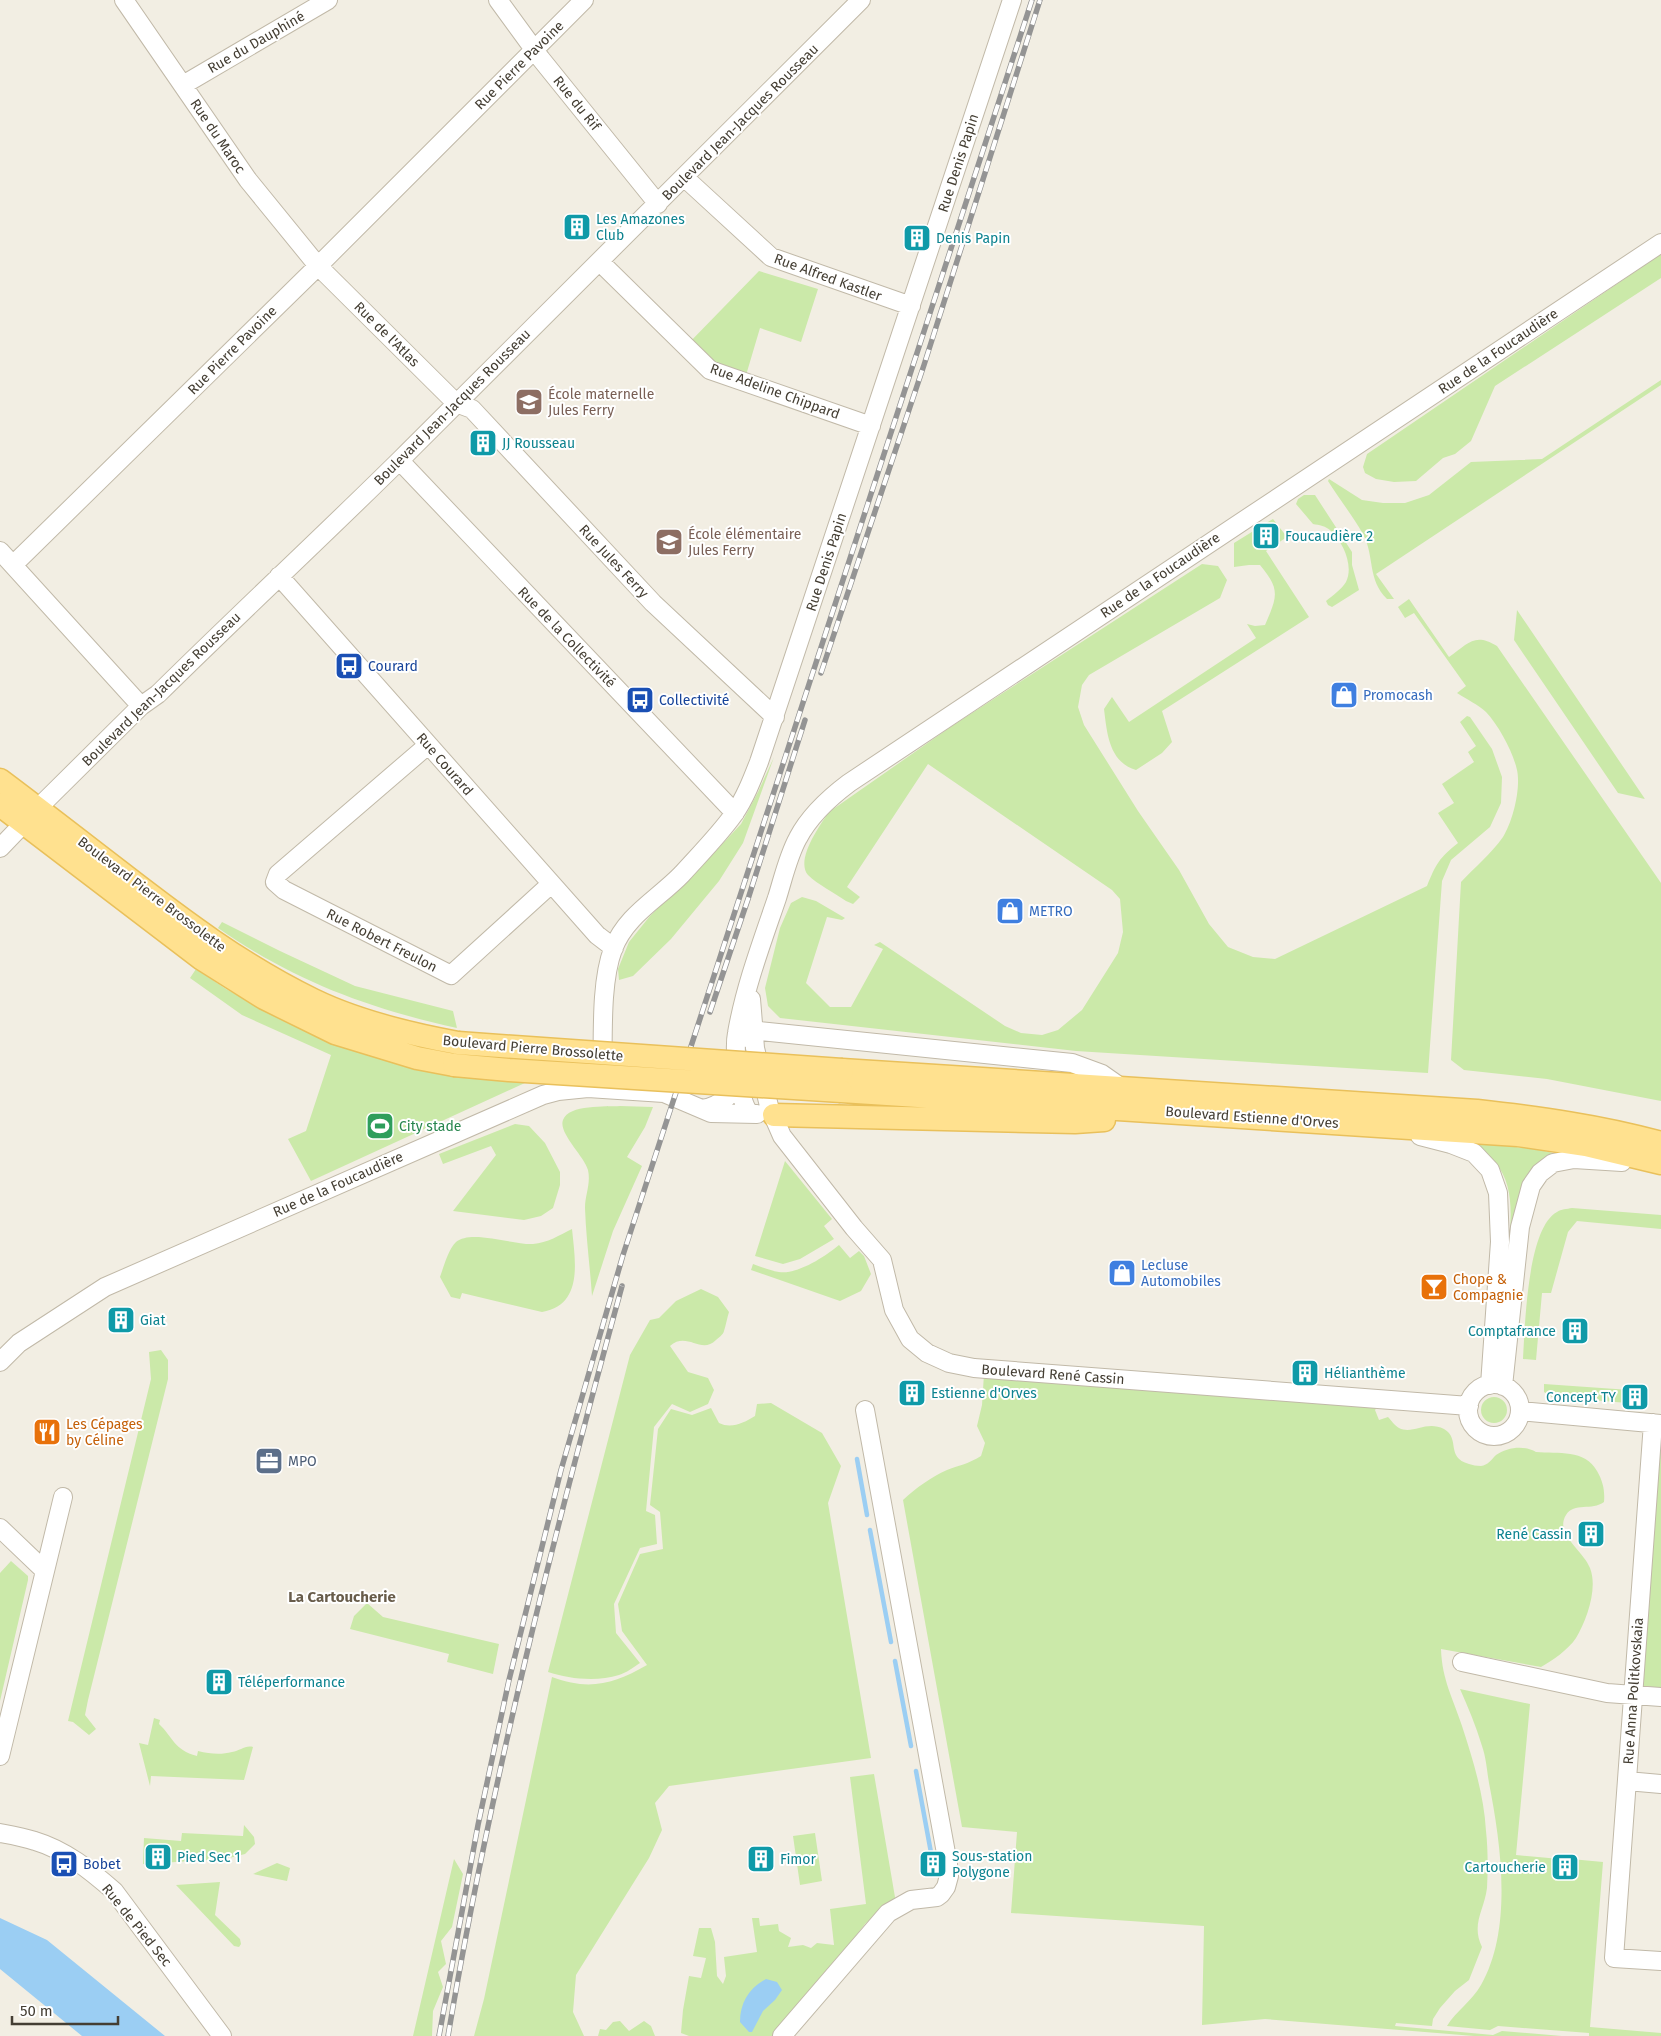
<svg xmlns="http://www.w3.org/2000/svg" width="1661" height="2036" font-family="'Fira Sans',sans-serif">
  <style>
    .green { fill: #cbe9a9 }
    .water { fill: #9bcef3 }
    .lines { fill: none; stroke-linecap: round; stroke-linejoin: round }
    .stream { stroke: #9bcef3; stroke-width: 4.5 }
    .minor-casing { stroke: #c1b9a8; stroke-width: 20 }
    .major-casing { stroke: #e9c05b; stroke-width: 25 }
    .minor { stroke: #fff; stroke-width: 18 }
    .major { stroke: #ffe18f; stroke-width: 22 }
    .rail-casing { stroke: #949494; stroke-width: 5.5 }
    .rail { stroke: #fff; stroke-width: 4; stroke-dasharray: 11; stroke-linecap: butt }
    .major-bridge-casing { stroke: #e9c05b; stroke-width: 25; stroke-linecap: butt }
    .major-bridge { stroke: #ffe18f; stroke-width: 22 }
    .labels { text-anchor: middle; stroke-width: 4; stroke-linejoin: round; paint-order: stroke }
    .street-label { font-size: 14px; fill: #443e33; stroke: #fff }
    .culture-label { font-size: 14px; fill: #0d838f; stroke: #fff; text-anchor: start }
    .education-label { font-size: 14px; fill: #785e54; stroke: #fff; text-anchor: start }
    .transit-label { font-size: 14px; fill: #164399; stroke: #fff; text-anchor: start }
    .shop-label { font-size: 14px; fill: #366cbe; stroke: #fff; text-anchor: start }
    .leisure-label { font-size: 14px; fill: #27864d; stroke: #fff; text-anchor: start }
    .food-label { font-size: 14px; fill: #c56008; stroke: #fff; text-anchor: start }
    .service-label { font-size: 14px; fill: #4e5e75; stroke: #fff; text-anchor: start }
    .neighbourhood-label { font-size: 15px; font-weight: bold; fill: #685c4a; stroke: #fff }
  </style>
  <rect width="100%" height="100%" fill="#f2eee3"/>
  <!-- green -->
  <path class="green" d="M1661 254V278L1495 386 1471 441 1455 454 1443 458 1416 481 1394 482 1376 479 1365 473 1363 467 1367 454Z
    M759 271 818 289 801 342 760 328 744 382 686 346Z
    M1661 380V385L1376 574 1394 599H1387C1367 579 1375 557 1363 534 1353 516 1339 499 1328 481L1329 479 1362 500 1383 503H1405L1429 495 1471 462 1542 459Z
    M1304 495H1315L1352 552V565L1359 590 1332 607 1328 605 1326 601C1332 596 1342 589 1346 582 1354 566 1343 542 1331 531 1326 526 1319 525 1313 524L1296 504 1298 499Z
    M1273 519 1287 537 1266 551 1309 617 1162 711 1172 742 1162 753 1136 770C1109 762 1107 733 1104 709L1112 697 1129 722 1256 638 1247 624 1255 626 1265 625C1277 597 1281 590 1260 565H1249L1234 567V543Z
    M1202 564 1218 566 1227 580 1220 598 1089 675 1082 685 1078 707 1084 725 1138 811 1179 870 1209 924 1228 947 1253 957 1275 959 1427 886C1436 864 1439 858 1458 843L1438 813 1454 803 1442 784 1474 762 1468 752 1476 746 1460 722 1467 716 1470 717 1492 749 1502 777 1501 803 1490 827 1451 860 1442 881 1428 1073 1076 1051 780 1018 768 1006 765 988 780 928 791 903 802 897 816 901 845 918 842 920 827 917 806 983 830 1007H851L883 949 874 945 880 942 1005 1026 1021 1033 1042 1035 1058 1030 1082 1010 1118 953 1123 932 1120 899 1112 890 928 764 847 887 860 897 853 904 846 901C836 894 817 884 808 875 795 860 820 825 829 812L952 726Z
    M1409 599 1449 657C1468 644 1474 632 1497 646L1661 883V1101L1547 1079 1464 1070 1451 1060 1461 882C1475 867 1491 854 1503 837 1513 821 1521 788 1517 770 1513 752 1499 726 1486 712 1479 705 1466 699 1457 693L1466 686 1414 613 1405 618 1398 607Z
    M1517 610 1645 799 1618 793 1514 640Z
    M774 757 743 843 719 881 671 939 633 976 619 980 618 969 629 942 650 916 713 854 741 824 758 792Z
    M222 922 280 951 355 986 453 1011 457 1028C367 1008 294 981 218 928Z
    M196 969 226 989 274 1015 527 1082 311 1181 288 1139 306 1131 331 1055 242 1015 190 978Z
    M620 1106 653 1107 645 1127 627 1157 642 1166 613 1231 592 1296C590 1267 586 1237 585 1208 585 1195 591 1184 588 1170 584 1156 558 1133 563 1120 569 1104 606 1107 620 1106Z
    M515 1124 529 1126 545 1143 560 1172V1185L553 1208 541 1216 524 1220 453 1211 496 1155 491 1146 443 1164 439 1154Z
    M1471 1142 1541 1150 1557 1154 1548 1160 1512 1256H1508C1510 1225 1517 1188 1495 1162 1488 1154 1479 1148 1471 1142Z
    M785 1161 832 1219 824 1226 834 1239 800 1259 783 1264 755 1256Z
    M1572 1208 1661 1215V1229L1577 1221 1568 1232 1551 1293H1542L1536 1360 1523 1359C1525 1327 1527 1228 1557 1212 1561 1209 1567 1209 1572 1208Z
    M572 1229C575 1260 584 1305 542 1312L462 1293 460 1299 451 1297 440 1277C444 1266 448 1250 456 1242 471 1229 513 1245 533 1244 547 1243 560 1235 572 1229Z
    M839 1245 850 1258 859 1251 864 1256 871 1274 861 1291 840 1301 751 1270 753 1264C761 1267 771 1271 779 1272 797 1275 826 1256 839 1245Z
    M701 1289 718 1297 729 1312C727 1318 726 1325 724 1331 723 1335 719 1337 716 1340 701 1355 687 1331 670 1346L688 1372 708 1378 714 1390 708 1404 690 1412 672 1404 654 1427 646 1511 655 1515 657 1544 640 1548 614 1604 616 1633 640 1663C634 1667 626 1673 619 1675 597 1682 569 1679 548 1672L630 1355 650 1320 659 1318 676 1301Z
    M161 1350 168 1360V1379L88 1700 85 1715 96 1729 89 1735 73 1722 68 1721 151 1379 149 1352Z
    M984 1374 1379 1405 1375 1410 1379 1420 1388 1417C1391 1420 1395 1426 1399 1428 1413 1435 1426 1420 1444 1429 1461 1439 1445 1457 1469 1464 1473 1465 1476 1466 1481 1466 1488 1465 1491 1460 1496 1455 1507 1447 1525 1445 1536 1452 1558 1454 1585 1449 1597 1471 1603 1481 1605 1491 1604 1502 1592 1511 1574 1502 1566 1515 1554 1534 1584 1551 1590 1568 1598 1588 1587 1620 1576 1638 1568 1650 1553 1660 1541 1667L1441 1649C1442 1680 1453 1698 1462 1726 1473 1760 1484 1795 1486 1831 1488 1849 1488 1869 1487 1888 1484 1911 1471 1924 1482 1947L1469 1980 1455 1991 1440 2008 1433 2019 1432 2026 1396 2023 1395 2026 1493 2035 1502 2031 1562 2036H1474L1265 2019 1202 2025 1204 1926 1011 1913 1017 1832 962 1827 903 1500C916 1488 931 1477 947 1470 960 1465 968 1464 981 1456L985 1443 977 1426 982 1405Z
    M1544 1384 1630 1390 1629 1401 1641 1402V1408L1634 1407 1628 1403 1552 1397 1544 1392Z
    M1481 1410a13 13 0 1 1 26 0a13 13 0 1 1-26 0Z
    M771 1403 822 1433 841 1466 828 1503 871 1758 669 1786 655 1803 662 1830 649 1858 576 1975 573 2012 584 2036H474L484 1999 552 1677C589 1691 614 1684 647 1665L622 1631 618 1604 640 1554 663 1549 660 1512 650 1505 658 1429 671 1409 692 1415 711 1408 719 1423C731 1429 744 1423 755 1416L757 1404Z
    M1651 1444 1661 1445V1697L1633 1695Z
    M11 1561 28 1576V1580L0 1701V1573Z
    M367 1603 383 1617 499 1644 493 1674 447 1662 449 1654 350 1629 354 1616Z
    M1460 1689 1530 1704 1516 1855 1560 1859V1869L1570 1870 1571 1859 1603 1862 1590 2027 1661 2033V2036H1589V2033L1498 2026 1490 2030 1447 2026C1456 2011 1472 2001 1481 1985 1513 1929 1501 1844 1489 1783 1487 1771 1486 1757 1482 1746 1476 1726 1468 1707 1460 1689Z
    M154 1718 160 1720 159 1724C173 1737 174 1750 197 1756L198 1751C210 1754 221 1755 232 1752 240 1751 245 1745 253 1747L244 1780 151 1776 150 1786 139 1743 148 1745Z
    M874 1774 896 1903 874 1916 865 1924 801 2007 774 2036H689L681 2033 683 2010 689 1976 701 1978 706 1958 693 1956 699 1928H711L715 1942 717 1976 723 1984 726 1976 724 1957 757 1952 752 1918H759L760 1926 778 1924 779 1931 791 1938 788 1947 803 1945 811 1948 817 1943 834 1945 830 1909 866 1904 850 1777Z
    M244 1825 254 1837 255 1844 245 1854 225 1859 143 1864 144 1838 181 1841 182 1833 243 1836Z
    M815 1833 822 1881 800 1885 793 1836Z
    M454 1859 463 1874 452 1927 441 1941 446 1964 438 1972 443 1987 433 2011 432 2036H413Z
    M277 1863 290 1868 287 1881 253 1874Z
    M220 1882 215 1915 240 1939 241 1944 239 1947 234 1946 176 1885Z
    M620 2021 629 2031 644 2021 651 2026 655 2036H598L600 2029 606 2030 613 2022Z"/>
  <!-- water -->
  <path class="water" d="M0 1918 47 1940 165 2036H82L0 1969Z
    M766 1979 777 1982 782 1990 775 2000 763 2011 752 2032H749L740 2022C740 2003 749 1988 766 1979Z"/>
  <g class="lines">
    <!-- stream -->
    <path class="stream" d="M857 1459 867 1515
      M870 1530 891 1642
      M895 1661 911 1746
      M916 1771 932 1858"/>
    <defs>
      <path id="minor" d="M124 0 248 180 318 266 456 403 472 409 653 603 775 717
        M498 0 541 59 658 204
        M183 85 328 0
        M685 178 771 257 911 306
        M600 262 710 370 871 426
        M400 461 735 813
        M0 551 141 706
        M13 565 318 266 584 0
        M279 576 597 935 614 948
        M428 745 278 874 275 882 284 890 451 975 551 884
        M38 808 141 706 158 694C238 615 321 538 401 459 555 307 708 154 861 0
        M0 848 24 823
        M751 999 755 1048 769 1106 782 1136 854 1228 882 1260 894 1310 910 1339 927 1353 949 1363 974 1368 1469 1406
        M744 1038 760 1031 1072 1063 1102 1074 1122 1088
        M602 1089C604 1048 599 986 613 949 626 915 658 899 682 874 700 854 719 835 734 814 745 798 752 780 759 762L1012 0
        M702 1109C720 1106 736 1094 739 1075
        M750 1113C738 1103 734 1048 737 1033 745 987 762 942 777 898 783 879 788 856 798 838 810 815 829 798 849 783L1661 243
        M1420 1136 1451 1144 1474 1153 1490 1170 1498 1193 1500 1242 1490 1385
        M0 1362 19 1343 105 1287 543 1095 558 1091 588 1088 664 1093 711 1113 757 1114
        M1468 1410a26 26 0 1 1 52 0a26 26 0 1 1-52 0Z
        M1503 1386 1520 1227 1531 1186 1540 1173 1553 1163 1574 1159 1622 1162
        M1520 1411 1661 1424
        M1653 1423 1614 1958 1661 1961
        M0 1528 45 1571
        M1462 1662 1607 1693 1661 1697
        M0 1756 63 1497
        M1627 1781 1661 1784
        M0 1833C11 1835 23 1837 35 1841 65 1850 90 1870 114 1891L222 2036
        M782 2036 888 1913 911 1900 937 1897 941 1894 946 1887 949 1876 948 1864 865 1410"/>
      <path id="major" d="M0 780C40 810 80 841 120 872 182 920 243 966 313 1000 358 1022 409 1034 458 1043
        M0 805 202 959 264 998 335 1033 417 1058 454 1065
        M842 1070 1477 1111C1539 1118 1600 1126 1661 1143
        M841 1091 1518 1135 1586 1145 1661 1163
        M774 1115 1075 1122 1104 1120"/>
    </defs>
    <!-- minor casing -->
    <use href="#minor" class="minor-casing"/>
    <!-- major casing -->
    <use href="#major" class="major-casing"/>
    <!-- minor -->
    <use href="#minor" class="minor"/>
    <!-- major -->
    <use href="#major" class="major"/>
    <defs>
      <path id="rail" d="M821 673 924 365 1040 0
        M710 1012 748 899 805 720
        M439 2036 478 1825 509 1680 561 1470 623 1255 1032 0
        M448 2036C491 1782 554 1534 622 1286"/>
    </defs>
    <!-- rail casing -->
    <use href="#rail" class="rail-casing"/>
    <!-- rail -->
    <use href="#rail" class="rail"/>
    <defs>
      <path id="major-bridge" d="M458 1043 842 1070
        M454 1065 509 1070 841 1091"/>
    </defs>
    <!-- major-bridge casing -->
    <use href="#major-bridge" class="major-bridge-casing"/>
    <!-- major-bridge -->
    <use href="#major-bridge" class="major-bridge"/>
  </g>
  <!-- icons -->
  <defs>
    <symbol id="building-square" viewBox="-11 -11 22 22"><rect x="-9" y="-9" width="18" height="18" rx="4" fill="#0f9aa8" stroke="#fff"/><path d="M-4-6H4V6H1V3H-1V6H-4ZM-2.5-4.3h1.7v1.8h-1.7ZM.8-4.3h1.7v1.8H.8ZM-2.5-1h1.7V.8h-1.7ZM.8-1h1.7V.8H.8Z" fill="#fff"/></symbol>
    <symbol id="school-square" viewBox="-11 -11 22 22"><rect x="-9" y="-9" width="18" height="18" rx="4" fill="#8d6e63" stroke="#fff"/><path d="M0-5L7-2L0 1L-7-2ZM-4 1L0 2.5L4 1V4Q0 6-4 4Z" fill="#fff"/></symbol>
    <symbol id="bus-square" viewBox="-11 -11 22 22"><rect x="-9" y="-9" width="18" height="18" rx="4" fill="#1a4fb4" stroke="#fff"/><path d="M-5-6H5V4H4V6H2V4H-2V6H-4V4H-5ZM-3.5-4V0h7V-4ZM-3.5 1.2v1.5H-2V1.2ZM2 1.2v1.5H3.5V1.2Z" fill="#fff"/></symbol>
    <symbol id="shop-square" viewBox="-11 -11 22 22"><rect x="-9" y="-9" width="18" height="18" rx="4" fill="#3f7fe0" stroke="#fff"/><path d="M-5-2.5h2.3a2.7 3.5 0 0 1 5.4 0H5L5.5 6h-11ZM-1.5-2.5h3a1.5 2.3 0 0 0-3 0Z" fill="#fff"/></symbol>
    <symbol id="stadium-square" viewBox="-11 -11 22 22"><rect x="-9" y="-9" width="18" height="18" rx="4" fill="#2e9e5b" stroke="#fff"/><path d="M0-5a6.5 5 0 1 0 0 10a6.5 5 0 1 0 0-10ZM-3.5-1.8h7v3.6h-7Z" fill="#fff"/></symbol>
    <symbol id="bar-square" viewBox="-11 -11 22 22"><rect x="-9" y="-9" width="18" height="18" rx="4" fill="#e8710a" stroke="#fff"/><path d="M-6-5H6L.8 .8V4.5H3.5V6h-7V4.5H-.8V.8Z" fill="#fff"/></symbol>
    <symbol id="restaurant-square" viewBox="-11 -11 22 22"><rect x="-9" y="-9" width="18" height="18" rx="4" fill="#e8710a" stroke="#fff"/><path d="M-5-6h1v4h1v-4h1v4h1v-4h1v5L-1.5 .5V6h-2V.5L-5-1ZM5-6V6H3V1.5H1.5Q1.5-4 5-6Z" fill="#fff"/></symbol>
    <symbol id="office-square" viewBox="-11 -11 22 22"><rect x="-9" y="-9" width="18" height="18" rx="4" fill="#5c6f8a" stroke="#fff"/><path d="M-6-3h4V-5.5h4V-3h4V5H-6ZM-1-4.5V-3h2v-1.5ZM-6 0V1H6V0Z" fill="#fff"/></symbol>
  </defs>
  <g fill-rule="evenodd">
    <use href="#building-square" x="561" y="211" width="32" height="32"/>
    <use href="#building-square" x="901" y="222" width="32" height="32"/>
    <use href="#school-square" x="513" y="386" width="32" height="32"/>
    <use href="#building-square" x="467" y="427" width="32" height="32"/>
    <use href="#building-square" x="1250" y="520" width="32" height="32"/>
    <use href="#school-square" x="653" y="526" width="32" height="32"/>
    <use href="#bus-square" x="333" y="650" width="32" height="32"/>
    <use href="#shop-square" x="1328" y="679" width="32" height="32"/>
    <use href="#bus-square" x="624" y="684" width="32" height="32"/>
    <use href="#shop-square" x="994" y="895" width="32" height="32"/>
    <use href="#stadium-square" x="364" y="1110" width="32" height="32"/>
    <use href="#shop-square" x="1106" y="1257" width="32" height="32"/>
    <use href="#bar-square" x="1418" y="1271" width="32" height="32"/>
    <use href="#building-square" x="105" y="1304" width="32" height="32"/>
    <use href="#building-square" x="1559" y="1315" width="32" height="32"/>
    <use href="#building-square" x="1289" y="1357" width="32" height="32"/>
    <use href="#building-square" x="896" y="1377" width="32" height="32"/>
    <use href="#building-square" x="1619" y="1381" width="32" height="32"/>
    <use href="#restaurant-square" x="31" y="1416" width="32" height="32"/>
    <use href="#office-square" x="253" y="1445" width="32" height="32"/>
    <use href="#building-square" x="1575" y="1518" width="32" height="32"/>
    <use href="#building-square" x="203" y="1666" width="32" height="32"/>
    <use href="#building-square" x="142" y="1841" width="32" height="32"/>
    <use href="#building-square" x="745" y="1843" width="32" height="32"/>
    <use href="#bus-square" x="48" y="1848" width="32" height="32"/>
    <use href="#building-square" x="917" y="1848" width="32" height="32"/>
    <use href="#building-square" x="1549" y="1851" width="32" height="32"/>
  </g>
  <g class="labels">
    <!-- street labels -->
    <g class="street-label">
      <text transform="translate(256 42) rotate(-30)" y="5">Rue du Dauphiné</text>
      <text transform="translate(519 65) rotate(-45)" y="5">Rue Pierre Pavoine</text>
      <text transform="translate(577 103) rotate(51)" y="5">Rue du Rif</text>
      <text transform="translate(740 122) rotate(-45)" y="5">Boulevard Jean-Jacques Rousseau</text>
      <text transform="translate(218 136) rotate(56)" y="5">Rue du Maroc</text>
      <text transform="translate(958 163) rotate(-72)" y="5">Rue Denis Papin</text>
      <text transform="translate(828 277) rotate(20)" y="5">Rue Alfred Kastler</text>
      <text transform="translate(387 334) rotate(45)" y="5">Rue de l'Atlas</text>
      <text transform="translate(232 350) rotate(-45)" y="5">Rue Pierre Pavoine</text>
      <text transform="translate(1498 351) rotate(-34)" y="5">Rue de la Foucaudière</text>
      <text transform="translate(775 391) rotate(20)" y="5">Rue Adeline Chippard</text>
      <text transform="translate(452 407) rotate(-45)" y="5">Boulevard Jean-Jacques Rousseau</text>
      <text transform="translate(614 561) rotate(47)" y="5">Rue Jules Ferry</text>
      <text transform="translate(826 562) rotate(-72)" y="5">Rue Denis Papin</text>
      <text transform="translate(1160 575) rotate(-34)" y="5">Rue de la Foucaudière</text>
      <text transform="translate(567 637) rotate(46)" y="5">Rue de la Collectivité</text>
      <text transform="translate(161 689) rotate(-44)" y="5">Boulevard Jean-Jacques Rousseau</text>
      <text transform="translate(445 764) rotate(49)" y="5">Rue Courard</text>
      <text transform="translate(152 894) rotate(37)" y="5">Boulevard Pierre Brossolette</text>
      <text transform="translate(382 940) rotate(27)" y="5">Rue Robert Freulon</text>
      <text transform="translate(533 1048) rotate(5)" y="5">Boulevard Pierre Brossolette</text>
      <text transform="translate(1252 1117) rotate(4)" y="5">Boulevard Estienne d'Orves</text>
      <text transform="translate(338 1184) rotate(-24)" y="5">Rue de la Foucaudière</text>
      <text transform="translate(1053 1374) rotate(4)" y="5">Boulevard René Cassin</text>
      <text transform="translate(1633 1691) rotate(-86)" y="5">Rue Anna Politkovskaia</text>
      <text transform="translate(137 1925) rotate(51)" y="5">Rue de Pied Sec</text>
    </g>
    <!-- culture labels -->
    <g class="culture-label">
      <text x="596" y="224">Les Amazones<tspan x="596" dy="16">Club</tspan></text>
      <text x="936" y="243">Denis Papin</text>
      <text x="502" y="448">JJ Rousseau</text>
      <text x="1285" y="541">Foucaudière 2</text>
      <text x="140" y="1325">Giat</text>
      <text x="1556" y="1336" text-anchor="end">Comptafrance</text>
      <text x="1324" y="1378">Hélianthème</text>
      <text x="931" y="1398">Estienne d'Orves</text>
      <text x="1616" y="1402" text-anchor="end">Concept TY</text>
      <text x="1572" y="1539" text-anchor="end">René Cassin</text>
      <text x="238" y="1687">Téléperformance</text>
      <text x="952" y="1861">Sous-station<tspan x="952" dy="16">Polygone</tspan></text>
      <text x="177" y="1862">Pied Sec 1</text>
      <text x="780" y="1864">Fimor</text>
      <text x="1546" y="1872" text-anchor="end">Cartoucherie</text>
    </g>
    <!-- education labels -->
    <g class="education-label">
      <text x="548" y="399">École maternelle<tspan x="548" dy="16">Jules Ferry</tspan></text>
      <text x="688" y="539">École élémentaire<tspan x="688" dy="16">Jules Ferry</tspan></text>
    </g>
    <!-- transit labels -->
    <g class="transit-label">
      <text x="368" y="671">Courard</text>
      <text x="659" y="705">Collectivité</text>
      <text x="83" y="1869">Bobet</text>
    </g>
    <!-- shop labels -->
    <g class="shop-label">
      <text x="1363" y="700">Promocash</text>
      <text x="1029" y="916">METRO</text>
      <text x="1141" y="1270">Lecluse<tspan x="1141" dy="16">Automobiles</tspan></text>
    </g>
    <!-- leisure labels -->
    <g class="leisure-label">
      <text x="399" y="1131">City stade</text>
    </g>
    <!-- food labels -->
    <g class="food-label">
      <text x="1453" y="1284">Chope &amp;<tspan x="1453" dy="16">Compagnie</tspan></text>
      <text x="66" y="1429">Les Cépages<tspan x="66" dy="16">by Céline</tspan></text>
    </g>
    <!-- service labels -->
    <g class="service-label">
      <text x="288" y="1466">MPO</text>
    </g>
    <!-- neighbourhood labels -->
    <g class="neighbourhood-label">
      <text x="342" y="1602">La Cartoucherie</text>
    </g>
  </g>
  <!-- scale -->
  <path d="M12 2016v8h106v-8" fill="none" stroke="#443e33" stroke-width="2.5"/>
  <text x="20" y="2016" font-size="15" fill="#443e33" stroke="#ffffff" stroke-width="4" paint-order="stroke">50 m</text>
</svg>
